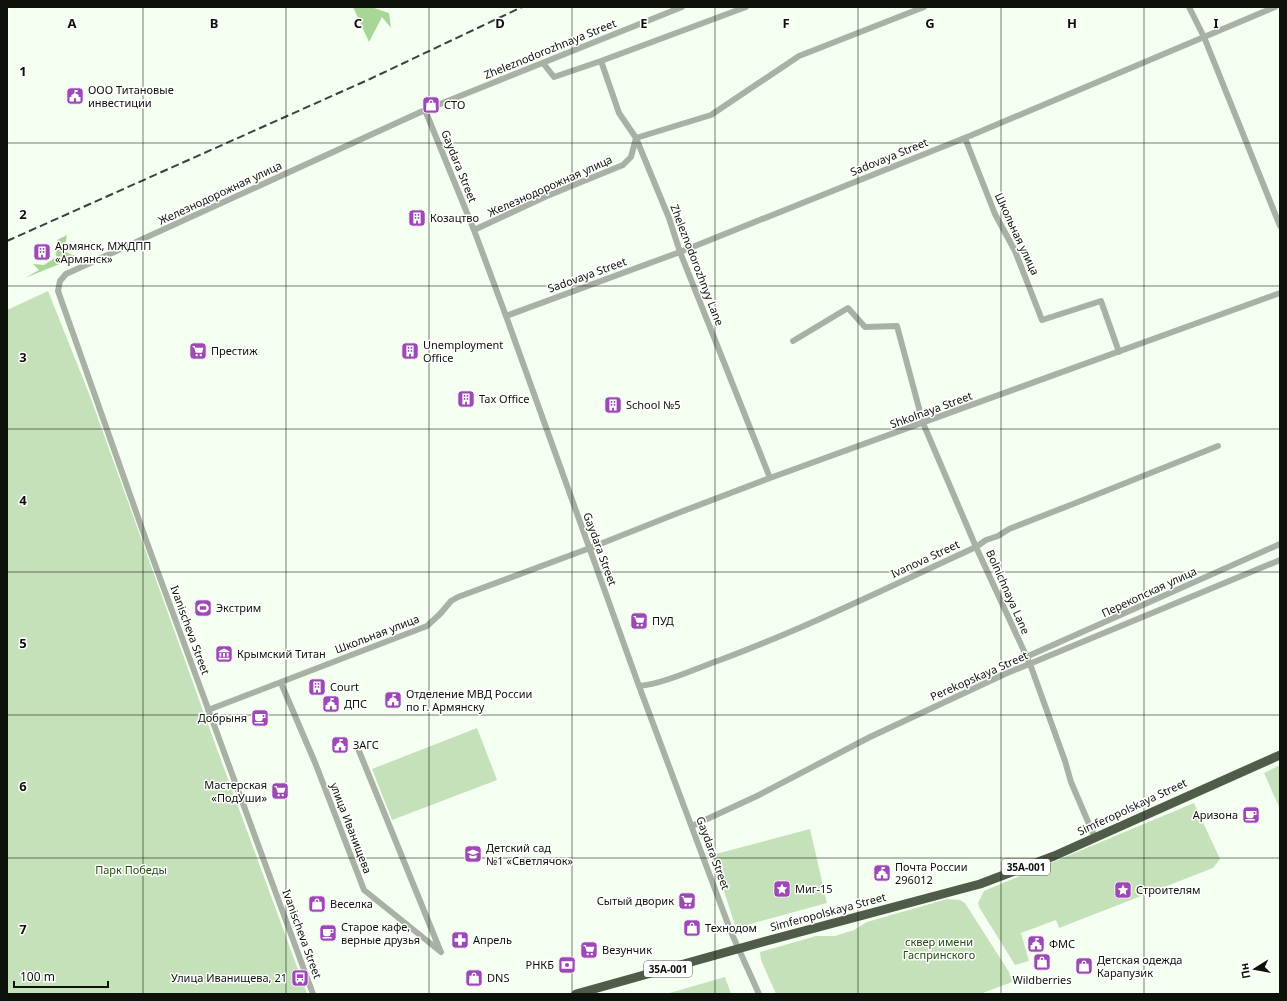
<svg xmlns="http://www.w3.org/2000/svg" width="1287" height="1001" font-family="'Noto Sans',sans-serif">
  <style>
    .green { fill: #c4e1b9 }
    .forest { fill: #a8d697 }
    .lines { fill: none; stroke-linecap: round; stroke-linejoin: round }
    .minor { stroke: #a9b0a6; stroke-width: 6 }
    .highway { stroke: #4e5c49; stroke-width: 9 }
    .rail { stroke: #3c423a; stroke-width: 2; stroke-dasharray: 8 4; stroke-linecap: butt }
    .grid { fill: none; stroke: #0c110a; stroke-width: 1; stroke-opacity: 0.55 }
    .labels { text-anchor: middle; stroke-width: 3; stroke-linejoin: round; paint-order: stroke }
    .shield { fill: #fff; stroke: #555854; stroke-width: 1 }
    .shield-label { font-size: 10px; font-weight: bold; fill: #0c110a }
    .street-label { font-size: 11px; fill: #0c110a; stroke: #fff }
    .poi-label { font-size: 11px; fill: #0c110a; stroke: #fff; text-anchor: start }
    .park-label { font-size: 11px; fill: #224d0d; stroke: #fff }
    .grid-label { font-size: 13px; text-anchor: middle; font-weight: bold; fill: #0c110a; stroke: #fff; stroke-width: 3; stroke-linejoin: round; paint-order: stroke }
  </style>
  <rect width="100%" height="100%" fill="#f5fff1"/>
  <!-- green -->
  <path class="green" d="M48 291 90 396 210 730 307 994H7V310Z
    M477 728 497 780 392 820 372 769Z
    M1280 765V809L1264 773Z
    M1194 803 1220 859 1213 868 1059 928 1056 920 1021 933 1029 961 1015 965 979 907 978 903 984 891Z
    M810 829 827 903 736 928 712 855Z
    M947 899 960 900 965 903 1009 972 1012 982 980 994H776L761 960 760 952 816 936H835L854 930 867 922Z
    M725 977 731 994H666Z"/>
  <!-- forest -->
  <path class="forest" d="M353 7H371L389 13 391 28 382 17 369 42Z
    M67 235 64 251 77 257 25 278 39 270 33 264 44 265 56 257 57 240Z"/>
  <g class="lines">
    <!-- minor -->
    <path class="minor" d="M1189 7 1204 37 1280 226
      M601 61 619 113 636 138 669 218 680 252 770 478
      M543 63 554 77 601 61 746 7
      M425 110 474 230 506 316 639 686 731 932 759 994
      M965 138 995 214 1015 251 1042 320 1101 301 1119 352
      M474 230 547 196 623 165 631 157 636 138 711 115 799 56 924 7
      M506 316 680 252 972 135 1275 7
      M793 341 848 308 865 327 897 326 923 423 976 547 1030 664 1065 761 1071 782 1095 838
      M1026 657 1280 544
      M281 683 316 765 364 890 441 952
      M639 686C663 684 697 668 720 660 808 627 891 586 976 547L986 540 998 536 1009 529 1073 504 1218 446
      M208 710 427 626 440 614 451 601 458 597 590 548 678 513 770 478 1280 293
      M359 751 440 950
      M692 826 757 796 870 737 1005 674 1280 560
      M313 994 146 540 58 291 60 281 66 274 425 110 682 7"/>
    <!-- highway -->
    <path class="highway" d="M576 994 759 943 980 884 1054 856 1280 755"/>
    <!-- rail -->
    <path class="rail" d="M7 241 370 79 522 7"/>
  </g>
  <!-- grid -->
  <path class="grid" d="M143 7V994M286 7V994M429 7V994M572 7V994M715 7V994M858 7V994M1001 7V994M1144 7V994M7 143H1280M7 286H1280M7 429H1280M7 572H1280M7 715H1280M7 858H1280"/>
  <!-- icons -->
  <defs>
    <symbol id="civic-square" viewBox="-11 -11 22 22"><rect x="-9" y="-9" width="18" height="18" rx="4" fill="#9c48b6" stroke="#fff"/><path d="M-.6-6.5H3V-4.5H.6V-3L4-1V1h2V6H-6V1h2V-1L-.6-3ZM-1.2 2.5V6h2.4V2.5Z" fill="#fff"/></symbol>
    <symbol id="shop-square" viewBox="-11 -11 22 22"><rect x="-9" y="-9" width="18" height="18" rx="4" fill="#9c48b6" stroke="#fff"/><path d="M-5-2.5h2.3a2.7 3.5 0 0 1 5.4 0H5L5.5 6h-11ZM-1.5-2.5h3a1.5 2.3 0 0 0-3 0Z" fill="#fff"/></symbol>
    <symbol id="building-square" viewBox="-11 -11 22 22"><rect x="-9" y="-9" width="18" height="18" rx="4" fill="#9c48b6" stroke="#fff"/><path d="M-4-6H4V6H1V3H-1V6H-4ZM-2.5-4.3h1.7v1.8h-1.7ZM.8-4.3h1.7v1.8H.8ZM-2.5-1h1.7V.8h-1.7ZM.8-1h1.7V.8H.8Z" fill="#fff"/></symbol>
    <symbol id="supermarket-square" viewBox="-11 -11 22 22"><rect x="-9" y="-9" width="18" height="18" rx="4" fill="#9c48b6" stroke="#fff"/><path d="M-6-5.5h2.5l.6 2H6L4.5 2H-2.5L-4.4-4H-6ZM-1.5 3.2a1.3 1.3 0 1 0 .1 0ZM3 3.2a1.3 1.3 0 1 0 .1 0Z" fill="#fff"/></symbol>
    <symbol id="stadium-square" viewBox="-11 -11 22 22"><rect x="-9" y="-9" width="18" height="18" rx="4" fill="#9c48b6" stroke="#fff"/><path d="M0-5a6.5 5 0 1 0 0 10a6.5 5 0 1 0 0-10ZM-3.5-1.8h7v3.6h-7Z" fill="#fff"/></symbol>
    <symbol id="museum-square" viewBox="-11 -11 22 22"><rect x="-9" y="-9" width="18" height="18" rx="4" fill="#9c48b6" stroke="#fff"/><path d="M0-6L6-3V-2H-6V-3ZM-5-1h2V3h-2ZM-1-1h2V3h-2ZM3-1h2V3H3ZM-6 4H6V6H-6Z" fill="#fff"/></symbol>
    <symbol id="cafe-square" viewBox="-11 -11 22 22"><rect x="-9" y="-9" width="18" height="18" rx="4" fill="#9c48b6" stroke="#fff"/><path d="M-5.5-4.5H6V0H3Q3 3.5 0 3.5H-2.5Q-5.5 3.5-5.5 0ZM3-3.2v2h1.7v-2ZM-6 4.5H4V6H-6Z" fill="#fff"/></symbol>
    <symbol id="school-square" viewBox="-11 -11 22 22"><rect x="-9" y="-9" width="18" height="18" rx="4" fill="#9c48b6" stroke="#fff"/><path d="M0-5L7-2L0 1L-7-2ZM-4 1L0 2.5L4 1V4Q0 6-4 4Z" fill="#fff"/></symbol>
    <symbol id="sight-square" viewBox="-11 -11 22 22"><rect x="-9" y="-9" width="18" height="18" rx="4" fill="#9c48b6" stroke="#fff"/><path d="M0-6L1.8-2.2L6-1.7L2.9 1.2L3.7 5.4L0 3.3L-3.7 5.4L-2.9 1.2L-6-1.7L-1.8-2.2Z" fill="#fff"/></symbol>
    <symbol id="pharmacy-square" viewBox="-11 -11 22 22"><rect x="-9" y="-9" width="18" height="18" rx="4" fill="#9c48b6" stroke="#fff"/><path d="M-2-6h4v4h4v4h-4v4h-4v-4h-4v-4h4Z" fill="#fff"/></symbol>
    <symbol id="bank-square" viewBox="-11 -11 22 22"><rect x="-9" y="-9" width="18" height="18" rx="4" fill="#9c48b6" stroke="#fff"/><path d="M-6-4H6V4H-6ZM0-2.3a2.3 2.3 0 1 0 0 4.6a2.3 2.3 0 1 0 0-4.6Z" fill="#fff"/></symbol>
    <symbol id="bus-square" viewBox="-11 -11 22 22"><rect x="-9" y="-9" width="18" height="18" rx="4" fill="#9c48b6" stroke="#fff"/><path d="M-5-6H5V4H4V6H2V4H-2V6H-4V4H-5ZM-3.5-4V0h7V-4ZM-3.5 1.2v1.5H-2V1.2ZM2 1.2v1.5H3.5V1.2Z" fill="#fff"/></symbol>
  </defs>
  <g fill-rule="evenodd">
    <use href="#civic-square" x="65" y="86" width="20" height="20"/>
    <use href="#shop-square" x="421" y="95" width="20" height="20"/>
    <use href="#building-square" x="407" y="208" width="20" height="20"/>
    <use href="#building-square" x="32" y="242" width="20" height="20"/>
    <use href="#supermarket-square" x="188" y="341" width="20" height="20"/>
    <use href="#building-square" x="400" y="341" width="20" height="20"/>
    <use href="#building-square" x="456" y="389" width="20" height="20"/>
    <use href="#building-square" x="603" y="395" width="20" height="20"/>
    <use href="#stadium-square" x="193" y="598" width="20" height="20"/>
    <use href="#supermarket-square" x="629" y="611" width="20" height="20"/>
    <use href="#museum-square" x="214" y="644" width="20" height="20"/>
    <use href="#building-square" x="307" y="677" width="20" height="20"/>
    <use href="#civic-square" x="383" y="690" width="20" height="20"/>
    <use href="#civic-square" x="321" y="694" width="20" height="20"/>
    <use href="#cafe-square" x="250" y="708" width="20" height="20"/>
    <use href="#civic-square" x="330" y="735" width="20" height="20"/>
    <use href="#supermarket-square" x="270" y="781" width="20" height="20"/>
    <use href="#cafe-square" x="1241" y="805" width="20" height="20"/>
    <use href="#school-square" x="463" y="844" width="20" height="20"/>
    <use href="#civic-square" x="872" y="863" width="20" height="20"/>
    <use href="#sight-square" x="772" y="879" width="20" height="20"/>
    <use href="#sight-square" x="1113" y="880" width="20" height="20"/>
    <use href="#supermarket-square" x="677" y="891" width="20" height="20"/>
    <use href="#shop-square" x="307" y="894" width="20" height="20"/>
    <use href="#shop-square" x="682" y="918" width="20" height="20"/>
    <use href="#cafe-square" x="318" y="923" width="20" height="20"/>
    <use href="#pharmacy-square" x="450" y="930" width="20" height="20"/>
    <use href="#civic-square" x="1026" y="934" width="20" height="20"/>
    <use href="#supermarket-square" x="579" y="940" width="20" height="20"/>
    <use href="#shop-square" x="1032" y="952" width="20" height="20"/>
    <use href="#bank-square" x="557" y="955" width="20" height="20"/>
    <use href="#shop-square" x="1074" y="956" width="20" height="20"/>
    <use href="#bus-square" x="290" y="968" width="20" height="20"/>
    <use href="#shop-square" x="464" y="968" width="20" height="20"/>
  </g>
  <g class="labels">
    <!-- shield labels -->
    <g class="shield">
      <rect x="1002" y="859" width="48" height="16" rx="3"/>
      <rect x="644" y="961" width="48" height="16" rx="3"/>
    </g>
    <g class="shield-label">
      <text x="1026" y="871">35А-001</text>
      <text x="668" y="973">35А-001</text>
    </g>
    <!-- street labels -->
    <g class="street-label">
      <text transform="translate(550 49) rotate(-22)" y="4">Zheleznodorozhnaya Street</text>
      <text transform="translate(889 157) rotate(-22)" y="4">Sadovaya Street</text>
      <text transform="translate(459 166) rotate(68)" y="4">Gaydara Street</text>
      <text transform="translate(550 186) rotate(-24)" y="4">Железнодорожная улица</text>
      <text transform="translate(220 193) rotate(-25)" y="4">Железнодорожная улица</text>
      <text transform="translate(1017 234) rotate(65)" y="4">Школьная улица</text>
      <text transform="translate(697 265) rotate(69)" y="4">Zheleznodorozhnyy Lane</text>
      <text transform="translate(587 275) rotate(-20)" y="4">Sadovaya Street</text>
      <text transform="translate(931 410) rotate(-20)" y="4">Shkolnaya Street</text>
      <text transform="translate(600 549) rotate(70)" y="4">Gaydara Street</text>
      <text transform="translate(925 559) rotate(-25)" y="4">Ivanova Street</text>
      <text transform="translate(1008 592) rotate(66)" y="4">Bolnichnaya Lane</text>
      <text transform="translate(1149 592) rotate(-25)" y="4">Перекопская улица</text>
      <text transform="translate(190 630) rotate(70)" y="4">Ivanischeva Street</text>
      <text transform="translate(377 634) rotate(-21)" y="4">Школьная улица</text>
      <text transform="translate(979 676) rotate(-24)" y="4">Perekopskaya Street</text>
      <text transform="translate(1132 807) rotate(-25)" y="4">Simferopolskaya Street</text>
      <text transform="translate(351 828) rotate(69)" y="4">улица Иванищева</text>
      <text transform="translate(713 853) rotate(70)" y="4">Gaydara Street</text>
      <text transform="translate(828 912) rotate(-15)" y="4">Simferopolskaya Street</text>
      <text transform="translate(302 934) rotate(70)" y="4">Ivanischeva Street</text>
    </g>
    <!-- poi labels -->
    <g class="poi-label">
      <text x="88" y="94">ООО Титановые<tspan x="88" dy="13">инвестиции</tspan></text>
      <text x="444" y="109">СТО</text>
      <text x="430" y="222">Козацтво</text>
      <text x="55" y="250">Армянск, МЖДПП<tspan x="55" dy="13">«Армянск»</tspan></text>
      <text x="423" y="349">Unemployment<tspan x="423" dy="13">Office</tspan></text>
      <text x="211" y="355">Престиж</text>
      <text x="479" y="403">Tax Office</text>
      <text x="626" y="409">School №5</text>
      <text x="216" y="612">Экстрим</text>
      <text x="652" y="625">ПУД</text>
      <text x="237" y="658">Крымский Титан</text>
      <text x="330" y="691">Court</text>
      <text x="406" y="698">Отделение МВД России<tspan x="406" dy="13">по г. Армянску</tspan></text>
      <text x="344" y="708">ДПС</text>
      <text x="247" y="722" text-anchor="end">Добрыня</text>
      <text x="353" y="749">ЗАГС</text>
      <text x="267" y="789" text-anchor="end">Мастерская<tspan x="267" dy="13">«ПодУши»</tspan></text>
      <text x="1238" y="819" text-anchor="end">Аризона</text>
      <text x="486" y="852">Детский сад<tspan x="486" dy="13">№1 «Светлячок»</tspan></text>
      <text x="895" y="871">Почта России<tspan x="895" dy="13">296012</tspan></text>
      <text x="795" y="893">Миг-15</text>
      <text x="1136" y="894">Строителям</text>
      <text x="674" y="905" text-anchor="end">Сытый дворик</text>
      <text x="330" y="908">Веселка</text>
      <text x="341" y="931">Старое кафе,<tspan x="341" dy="13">верные друзья</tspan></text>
      <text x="705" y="932">Технодом</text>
      <text x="473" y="944">Апрель</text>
      <text x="1049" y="948">ФМС</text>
      <text x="602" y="954">Везунчик</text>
      <text x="1097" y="964">Детская одежда<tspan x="1097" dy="13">Карапузик</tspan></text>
      <text x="554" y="969" text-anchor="end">РНКБ</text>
      <text x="287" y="982" text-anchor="end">Улица Иванищева, 21</text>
      <text x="487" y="982">DNS</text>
      <text x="1042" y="984" text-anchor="middle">Wildberries</text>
    </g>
    <!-- park labels -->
    <g class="park-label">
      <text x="131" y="874">Парк Победы</text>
      <text x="939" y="946">сквер имени<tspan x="939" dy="13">Гаспринского</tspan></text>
    </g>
  </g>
  <g class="grid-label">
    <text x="72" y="28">A</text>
    <text x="214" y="28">B</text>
    <text x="358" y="28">C</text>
    <text x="500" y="28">D</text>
    <text x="644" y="28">E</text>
    <text x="786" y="28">F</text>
    <text x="930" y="28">G</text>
    <text x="1072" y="28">H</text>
    <text x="1216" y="28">I</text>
    <text x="23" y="76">1</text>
    <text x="23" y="219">2</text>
    <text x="23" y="362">3</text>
    <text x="23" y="505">4</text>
    <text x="23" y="648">5</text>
    <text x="23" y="791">6</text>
    <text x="23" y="934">7</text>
  </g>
  <!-- border -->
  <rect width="1287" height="1001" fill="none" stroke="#0c110a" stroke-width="16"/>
  <!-- north arrow -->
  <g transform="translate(1255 969) rotate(259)" stroke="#ffffff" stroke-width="3" paint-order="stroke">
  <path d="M0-3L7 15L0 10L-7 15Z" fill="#0c110a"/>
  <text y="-6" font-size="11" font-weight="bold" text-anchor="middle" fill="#0c110a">Пн</text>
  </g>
  <!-- scale -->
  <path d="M14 981v6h94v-6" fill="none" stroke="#0c110a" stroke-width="2"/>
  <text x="20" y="981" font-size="12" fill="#0c110a" stroke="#ffffff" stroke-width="3" paint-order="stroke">100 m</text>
</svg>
